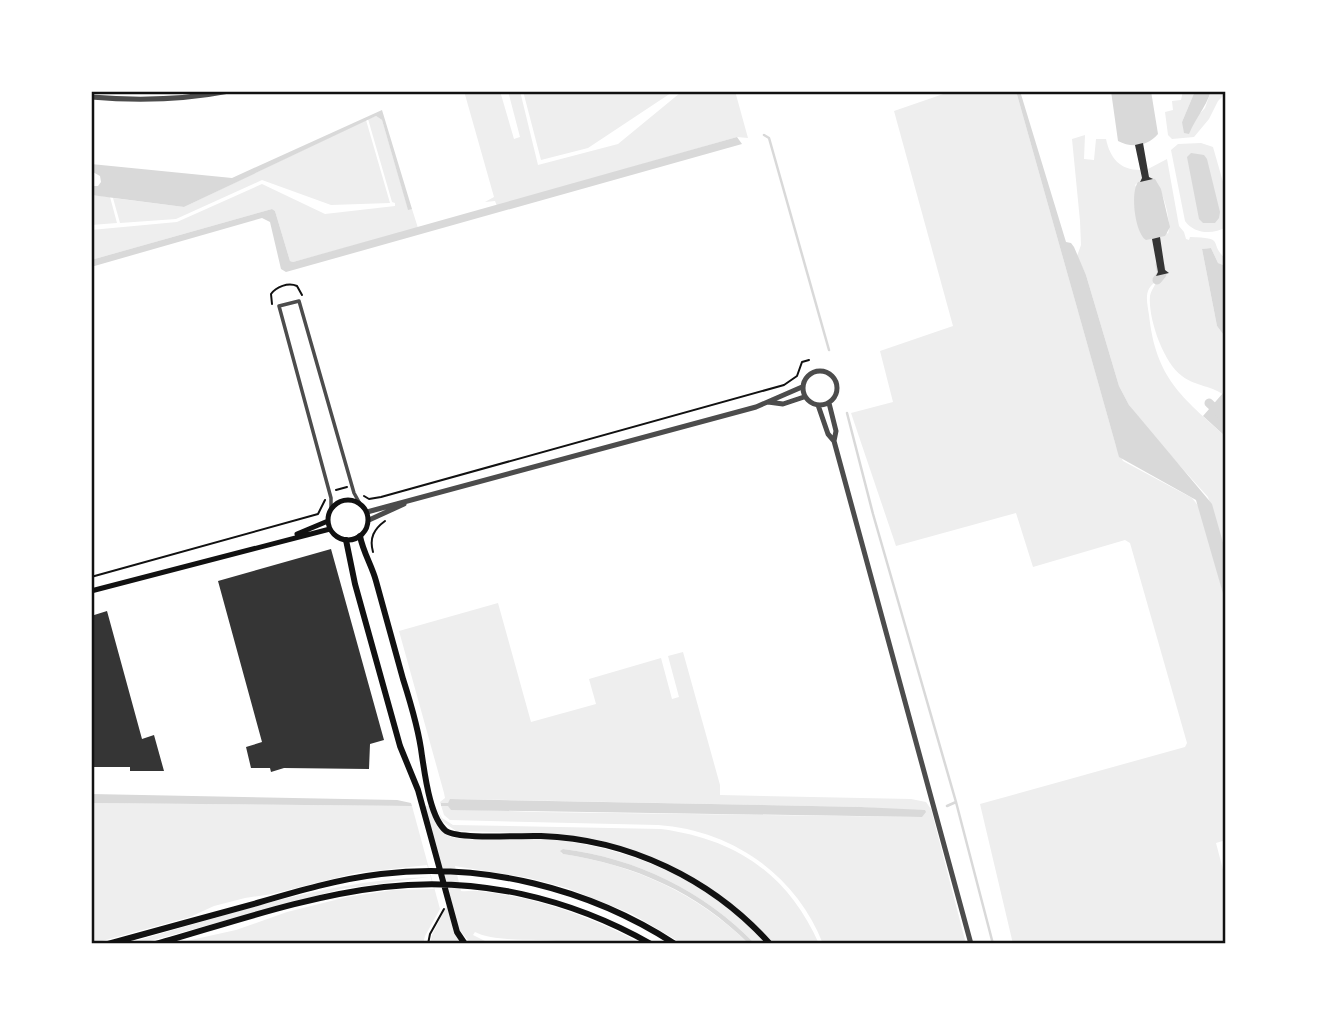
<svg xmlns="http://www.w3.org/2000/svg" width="1317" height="1035" font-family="'IBM Plex Serif',serif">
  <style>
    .green { fill: #eee; fill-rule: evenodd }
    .water { fill: #d9d9d9 }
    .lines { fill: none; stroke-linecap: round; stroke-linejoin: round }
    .stream { stroke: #d9d9d9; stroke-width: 2.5 }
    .canal { stroke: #d9d9d9; stroke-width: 9 }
    .building { fill: #353535 }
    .path { stroke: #111; stroke-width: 2 }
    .minor { stroke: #4c4c4c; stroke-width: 3.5 }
    .tertiary { stroke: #4c4c4c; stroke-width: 5 }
    .secondary { stroke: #111; stroke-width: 5 }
    .trunk { stroke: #111; stroke-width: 6 }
    .neatline { fill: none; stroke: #111; stroke-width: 2.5 }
  </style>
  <rect width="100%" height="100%" fill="#fff"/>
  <!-- green -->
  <path class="green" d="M464 91H500L514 139 520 137 508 91H520L538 165 618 144 680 93 686 91H735L748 138 737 137 497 206 495 201 485 202 494 197Z
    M523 91H674L588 148 541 160Z
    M952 91H1016L1116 446 1123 461 1192 498 1200 508 1226 604V840L1216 843 1226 881V944H1013L980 804 1185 747 1187 743 1130 543 1125 540 1033 567 1016 513 896 546 851 413 893 402 880 351 953 326 894 111Z
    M1183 91H1195L1182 122 1191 128 1193 121 1205 108 1211 91H1226V97L1223 96 1218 101 1209 119 1194 137 1172 139 1168 135 1165 112 1173 110 1172 101 1181 100Z
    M376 116 382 120 408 209H412L418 228 293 262 290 261 275 211 272 209 91 260V230L177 222 262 184 325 214 395 206V203L392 202 368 119Z
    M366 120 390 203 331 205 262 180 176 219 120 223 113 198 184 207Z
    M1085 135 1084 159 1094 160 1096 139H1106C1110 158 1120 170 1140 170L1142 179 1135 185 1168 234C1172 221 1162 182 1149 177L1148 169 1167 159 1179 226 1184 232 1186 239 1189 240 1190 237C1228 238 1207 243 1226 259V266L1218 263 1211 248 1202 249 1217 326 1226 338V397C1213 385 1196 387 1182 376 1163 362 1148 318 1150 296 1151 291 1155 285 1157 281 1143 289 1147 301 1149 315 1156 379 1182 397 1226 437V553L1208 497 1145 427 1129 405 1119 386 1086 275 1077 256 1081 245 1080 221 1072 139Z
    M1201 143 1213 147 1225 189 1226 227C1213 235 1194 234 1185 221L1171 150 1178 144Z
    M91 195 110 197 117 223 91 225Z
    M498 603 531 722 596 704 589 679 661 658 672 699 679 697 668 656 683 652 720 785V795L911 799 926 802 931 809 966 944H823C796 874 731 830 658 825L450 820 444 815 440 802 445 798 444 793 399 631ZM453 799 861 807 925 812 921 817 535 812 479 810 441 803H448Z
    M91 803 412 806 440 909 425 936 423 944H173L236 930 287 912 347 897 393 890 434 889 427 865 356 873 272 894 245 898 214 906 190 917 91 944Z
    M424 806H430C433 819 437 831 449 836 465 843 510 837 529 838 620 842 705 876 766 944H755C704 891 636 858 563 849L561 853 563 854C634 865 697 893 749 944H683L632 914 567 888 529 878 455 866 461 891C467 892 472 890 478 891 535 897 591 916 642 944H567V942C541 938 496 943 475 932L473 935 487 942 531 944H471L459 929Z
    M436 806 442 818 453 825 661 829C736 839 788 874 819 944H773L756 926 708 887 677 869 640 853 528 833 456 831 442 821Z
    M429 877 341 889 139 944H125C225 916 325 880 429 877Z
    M447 905 460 944H430L432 935Z"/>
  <!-- water -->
  <path class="water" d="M1016 91H1020L1066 242 1071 243 1074 247 1086 275 1119 386 1129 405 1212 504 1226 553V604L1196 500 1119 457Z
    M1111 91H1151L1158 134C1147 147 1131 148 1118 141Z
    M1195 91H1211C1205 109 1196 117 1189 134L1184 133 1182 122Z
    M382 110 412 209 408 210 382 120 376 116 184 207 91 195V186H98L101 182 100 176 91 171V164L232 178Z
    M737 137 742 144 286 272 281 269 270 222 262 218 91 267V260L272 209 275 211 290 261 293 262Z
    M1191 153 1204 155 1207 159 1220 212 1219 218 1215 223H1203L1199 219 1187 157Z
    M1149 178 1155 179 1161 189 1170 227 1165 236 1146 240C1135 233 1130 193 1138 182Z
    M1211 248 1218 263 1226 266V338L1217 326 1202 249Z
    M1223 393 1226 397V437L1203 416Z
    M91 794 397 800 411 803 412 806 91 803Z
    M450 799 861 807 925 810 926 812 922 817 451 810 448 806H441V803H448Z
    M563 849C636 858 704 891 755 944H749C697 892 635 865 563 854L560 851Z"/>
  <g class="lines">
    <!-- stream -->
    <path class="stream" d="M764 135 769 138 829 350
      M847 413 873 514 956 802 993 944
      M947 806 956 802"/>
    <!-- canal -->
    <path class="canal" d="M1157 280 1162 274 1160 265
      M1209 403 1226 419"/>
  </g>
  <!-- building -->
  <path class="building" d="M1143 143 1149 177 1153 179 1140 182 1142 178 1135 145Z
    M1160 237 1165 270 1169 273 1156 276 1158 272 1152 239Z
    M331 549 384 740 370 744 369 769 284 768 271 772 270 768H251L246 747 262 742 218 581Z
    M107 611 142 739 154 735 164 771H130V767H91V616Z"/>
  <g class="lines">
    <!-- path -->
    <path class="path" d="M272 304 271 294C276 287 288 282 297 286L302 295
      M336 490 347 487
      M364 496 369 499 381 497 784 385 797 376 802 362 809 360
      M373 552C369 538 374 529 385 521
      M91 577 318 514 325 500
      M428 944 430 934 444 909"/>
    <!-- minor -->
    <path class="minor" d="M331 509V498L279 306 299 301 354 493 359 502"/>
    <!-- tertiary -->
    <path class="tertiary" d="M91 97C138 101 183 100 229 91
      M803 388a17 17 0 1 1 34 0a17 17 0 1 1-34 0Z
      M768 402 783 404 804 397
      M829 403 836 431 834 441 971 944
      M818 405 828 434 834 441
      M367 512 756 407 802 387
      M369 520 404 504"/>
    <!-- secondary -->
    <path class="secondary" d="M328 520a20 20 0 1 1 40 0a20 20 0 1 1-40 0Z
      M297 534 328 521
      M91 591 330 529"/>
    <!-- trunk -->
    <path class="trunk" d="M360 536C363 552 372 566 376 581 385 614 394 646 403 679 411 704 419 730 422 756 425 775 430 818 446 831 460 840 521 835 541 836 628 839 712 879 770 944
      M346 540 355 584 400 746 418 790 457 932 465 944
      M108 944C158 930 207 917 257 903 298 891 339 879 381 874 483 862 589 888 675 944
      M156 944C230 923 306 896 384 887 477 876 570 898 651 944"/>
  </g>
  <!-- border -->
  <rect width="1317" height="1035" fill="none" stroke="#ffffff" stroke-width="186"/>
  <rect x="93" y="93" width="1131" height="849" class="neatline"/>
</svg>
